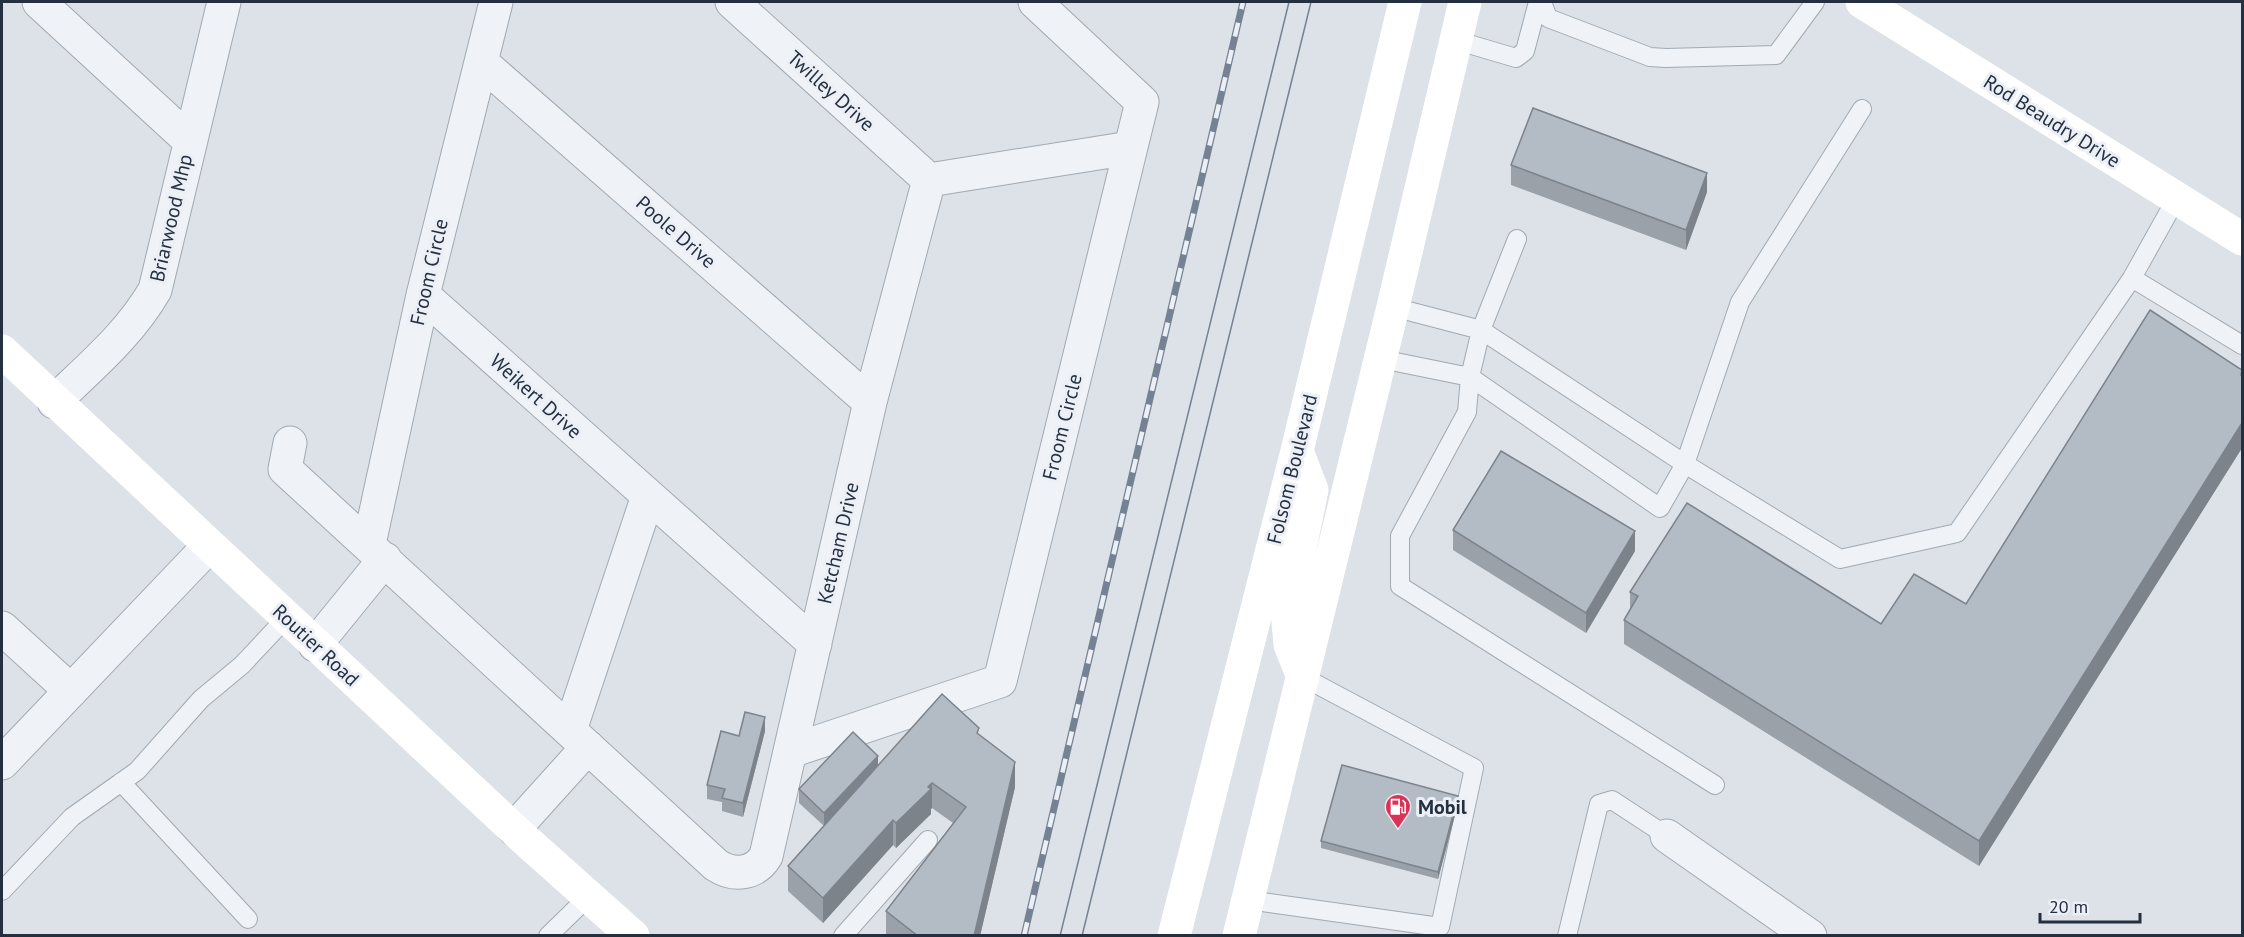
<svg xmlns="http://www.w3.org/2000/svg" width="2244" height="937" font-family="'PT Sans',sans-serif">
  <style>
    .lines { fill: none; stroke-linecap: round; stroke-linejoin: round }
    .lane-casing { stroke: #a1a9b2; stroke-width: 20 }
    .street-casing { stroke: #a1a9b2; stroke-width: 35 }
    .lane { stroke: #eff2f6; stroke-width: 18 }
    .street { stroke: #eff2f6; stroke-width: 33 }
    .secondary { stroke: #fff; stroke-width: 33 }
    .tram { stroke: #748293; stroke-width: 1.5 }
    .rail-casing { stroke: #748293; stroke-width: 7 }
    .rail { stroke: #ecf0f6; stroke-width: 4.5; stroke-dasharray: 14; stroke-linecap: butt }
    .wall { fill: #9aa1a9 }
    .shaded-wall { fill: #7d838a }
    .building { fill: #b3bbc5; stroke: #7d838a; stroke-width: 1.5 }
    .labels { text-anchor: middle; stroke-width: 6; stroke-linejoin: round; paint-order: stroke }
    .street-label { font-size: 20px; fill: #243040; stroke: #ecf0f6 }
    .poi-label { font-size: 20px; font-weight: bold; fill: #243040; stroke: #ecf0f6; text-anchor: start }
  </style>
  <rect width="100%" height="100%" fill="#dce2e8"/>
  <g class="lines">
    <defs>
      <path id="lane" d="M1542 2 1548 18 1650 57 1666 58 1776 55 1815 2
        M1455 40 1516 58 1525 51 1538 2
        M1517 239 1481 330 1470 377 1467 412 1400 536V586L1715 785
        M2132 278 2176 199
        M1393 307 1481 330 1685 464 1740 302 1862 109
        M1381 359 1470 377 1660 508 1685 464 1840 559 1957 533 2132 278 2242 345
        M121 782 248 919
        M2 891 72 817 137 771 201 699 242 665 286 618
        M1248 900 1440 927 1474 768 1303 677
        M548 936 589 896
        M843 936 928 840
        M1567 936 1599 804 1612 800 1667 836"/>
      <path id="street" d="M39 2 189 140
        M732 2 929 180
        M481 62 870 402
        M423 295 815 644
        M54 402C90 367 129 335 155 290L224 2
        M290 443 285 469 716 865C734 877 755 874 766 856L870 402 929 180 1130 148
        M369 544 423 295 496 2
        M2 628 71 691
        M315 645 385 559
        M570 730 648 496
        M791 751 1000 681 1142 102 1035 2
        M2 763 209 546
        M514 829 588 747
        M1667 836 1810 936"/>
    </defs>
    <!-- lane casing -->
    <use href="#lane" class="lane-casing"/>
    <!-- street casing -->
    <use href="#street" class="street-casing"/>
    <!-- lane -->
    <use href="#lane" class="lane"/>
    <!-- street -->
    <use href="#street" class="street"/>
    <!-- secondary -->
    <path class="secondary" d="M1862 2 2242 239
      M2 351 522 837 633 936
      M1297 451 1312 490 1287 611 1290 645 1303 677
      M1174 936 1297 451 1405 2
      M1239 936 1393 307 1465 2"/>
    <!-- tram -->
    <path class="tram" d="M1060 936 1289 2
      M1082 936 1311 2"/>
    <defs>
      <path id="rail" d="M1024 936 1243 2"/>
    </defs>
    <!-- rail casing -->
    <use href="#rail" class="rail-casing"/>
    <!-- rail -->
    <use href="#rail" class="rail"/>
  </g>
  <!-- wall -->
  <path class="wall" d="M1511 165 1707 192 1686 250 1511 185Z
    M2242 370V448L1979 866 1624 644V620L1630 609V592L1881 624 1966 604Z
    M1453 530 1635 551 1586 633 1453 550Z
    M765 731 743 817 722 811V802L707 799V785L739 736Z
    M979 735 1015 787 980 936H886V911L953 823 932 808 931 809V814L896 848 893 845 823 923 788 891V866L824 826 799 803V789Z
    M1458 804 1438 879 1321 848V841Z"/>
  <!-- shaded-wall -->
  <path class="shaded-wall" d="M1707 173V192L1686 250V230Z
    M2242 423V448L1979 866V841Z
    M1635 531V551L1586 633V613Z
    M765 717V731L743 817V803Z
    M878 756V770L824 826V813Z
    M1015 762V787L980 936H974Z
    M932 783V808L931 809V814L896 848V823Z
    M1458 796V804L1438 879V872Z
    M893 820V845L823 923V898Z"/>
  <!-- building -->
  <path class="building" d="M1533 108 1707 173 1686 230 1511 165Z
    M2150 310 2242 370 2241 375 2242 376V423L1979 841 1624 620 1638 596 1630 592 1687 503 1881 624 1914 574 1966 604Z
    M1501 451 1635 531 1586 613 1453 530Z
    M942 694 979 728 977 733 1015 762 974 936H918L886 911 966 807 932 783 928 787 931 789 896 823 893 820 823 898 788 866Z
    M745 712 765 717 743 803 722 798 725 789 707 785 721 731 739 736Z
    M853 732 878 756 824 813 799 789Z
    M1342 765 1458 796 1438 872 1321 841Z"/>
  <!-- icons -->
  <defs>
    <symbol id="fuel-pin" viewBox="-11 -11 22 30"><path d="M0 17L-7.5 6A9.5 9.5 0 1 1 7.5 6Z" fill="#db3357" stroke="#ecf0f6"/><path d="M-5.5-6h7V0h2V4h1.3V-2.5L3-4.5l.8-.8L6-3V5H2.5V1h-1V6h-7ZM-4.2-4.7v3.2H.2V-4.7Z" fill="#fff"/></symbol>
  </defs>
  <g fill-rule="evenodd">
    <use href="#fuel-pin" x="1383" y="792" width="30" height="40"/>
  </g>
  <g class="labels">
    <!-- street labels -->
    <g class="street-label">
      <text transform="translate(831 91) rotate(42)" y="7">Twilley Drive</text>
      <text transform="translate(2052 121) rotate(32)" y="7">Rod Beaudry Drive</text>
      <text transform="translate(171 218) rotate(-77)" y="7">Briarwood Mhp</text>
      <text transform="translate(676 232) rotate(41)" y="7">Poole Drive</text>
      <text transform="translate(429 272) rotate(-77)" y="7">Froom Circle</text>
      <text transform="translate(536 396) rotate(42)" y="7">Weikert Drive</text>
      <text transform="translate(1062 427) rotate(-76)" y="7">Froom Circle</text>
      <text transform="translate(1292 469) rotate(-76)" y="7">Folsom Boulevard</text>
      <text transform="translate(838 543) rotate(-77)" y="7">Ketcham Drive</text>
      <text transform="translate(316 645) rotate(43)" y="7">Routier Road</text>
    </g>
    <!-- poi labels -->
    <g class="poi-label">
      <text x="1418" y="814">Mobil</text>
    </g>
  </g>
  <!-- border -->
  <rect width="2244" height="937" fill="none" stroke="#243040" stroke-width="6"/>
  <!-- scale -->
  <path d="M2040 913v9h100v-9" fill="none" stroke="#243040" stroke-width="3"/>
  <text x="2049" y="913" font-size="18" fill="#243040" stroke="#ecf0f6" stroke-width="4.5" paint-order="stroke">20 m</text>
</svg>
